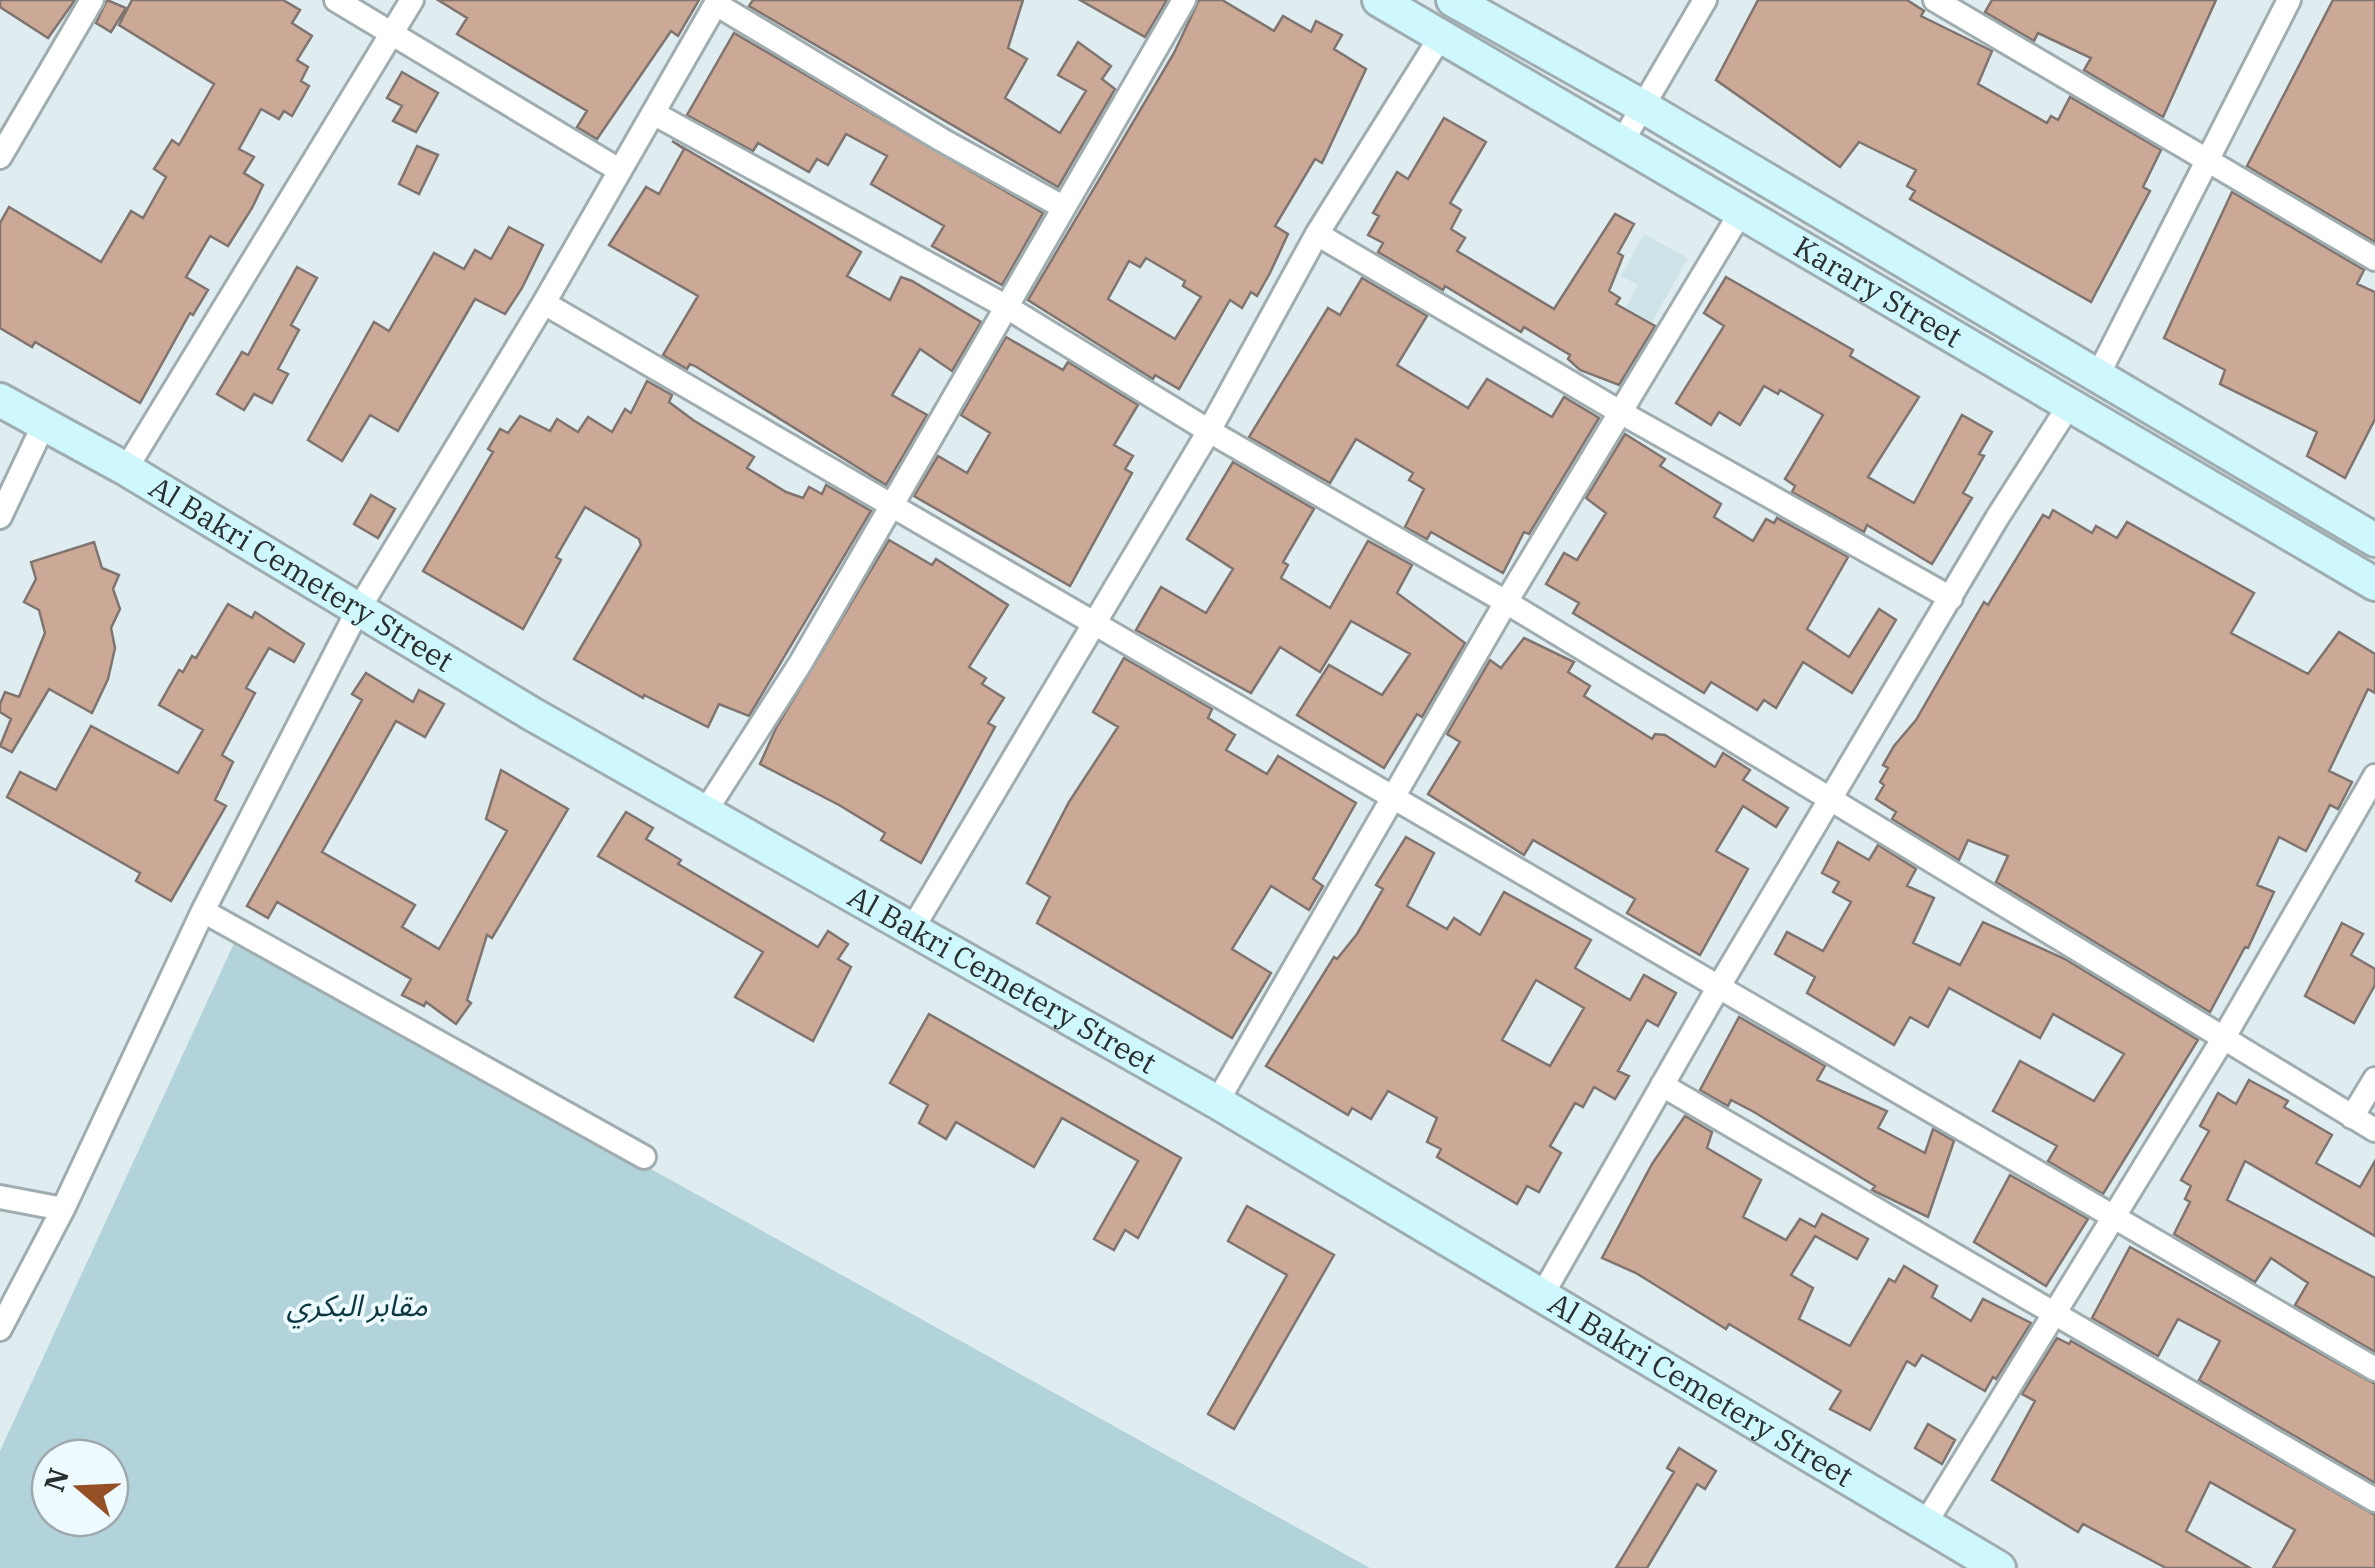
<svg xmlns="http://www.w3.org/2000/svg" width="2375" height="1568" font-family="'IBM Plex Serif','Noto Sans Arabic',serif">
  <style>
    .built { fill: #cde3e8 }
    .green { fill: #b3d3da; fill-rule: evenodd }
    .building { fill: #cca997; stroke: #7f746f; stroke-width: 2.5; fill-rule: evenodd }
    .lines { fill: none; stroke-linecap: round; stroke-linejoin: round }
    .street-casing { stroke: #a0adb0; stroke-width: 28 }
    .secondary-casing { stroke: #a0adb0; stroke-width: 38 }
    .street { stroke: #fff; stroke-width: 22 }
    .secondary { stroke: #cff7fe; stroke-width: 32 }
    .labels { text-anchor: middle; stroke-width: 8; stroke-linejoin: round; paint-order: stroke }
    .street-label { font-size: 30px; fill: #2a2f30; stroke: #edfbfe }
    .park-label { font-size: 30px; font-style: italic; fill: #0d373f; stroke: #edfbfe }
  </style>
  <rect width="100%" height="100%" fill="#e0edf0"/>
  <!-- built -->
  <path class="built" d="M1644 234 1688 258 1652 322 1626 307 1638 285 1621 276Z"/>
  <!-- green -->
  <path class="green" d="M236 939 1370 1568H0V1451ZM50 1458H110V1518H50Z"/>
  <!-- building -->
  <path class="building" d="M0 0H75L48 38 0 7Z
    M107 0 126 8 111 32 96 23Z
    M132 0H283L300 10 292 23 312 36 297 60 308 67 301 81 309 86 292 116 284 111 279 119 261 109 239 149 254 157 244 173 263 185 252 208 228 246 210 236 186 277 208 290 193 315 190 313 140 403 35 342 32 347 0 328V223L9 207 101 262 131 211 143 218 166 177 154 169 172 140 179 145 214 84 119 25Z
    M438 0H699L678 36 671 31 597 139 577 127 587 111 457 34 467 18Z
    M753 0H1023L1008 48 1027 59 1005 98 1060 133 1086 91 1058 75 1078 42 1111 66 1102 79 1115 89 1058 187 749 6Z
    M1080 0H1167L1145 37Z
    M1199 0H1222L1274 31 1283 16 1311 32 1316 21 1342 35 1334 49 1366 69 1322 163 1315 159 1275 226 1288 234 1270 273 1257 296 1251 292 1242 308 1230 300 1179 389 1155 375 1153 379 1028 300 1174 53ZM1146 258 1185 281 1183 286 1201 297 1175 339 1108 299 1129 261 1140 267Z
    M1758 0H1907L1924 11 1921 16 1992 51 1978 84 2047 123 2051 116 2058 120 2070 97 2161 150 2143 187 2150 191 2091 302 1910 199 1915 191 1907 186 1916 170 1859 142 1840 167 1716 80Z
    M1992 0H2216L2163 117 2084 70 2091 58 2038 33 2034 41 1985 12Z
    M2333 0H2375V242L2247 166Z
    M734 33 1043 213 1002 285 932 246 944 226 871 184 887 156 846 134 828 165 817 159 809 172 758 143 753 151 687 115Z
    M402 72 438 93 416 132 393 121 402 106 387 98Z
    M1444 118 1486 142 1450 203 1461 210 1451 229 1465 238 1457 251 1554 309 1615 214 1634 224 1618 253 1623 256 1609 291 1620 298 1616 304 1655 326 1619 385 1580 370 1568 359 1570 355 1524 327 1521 332 1445 286 1443 290 1378 252 1383 243 1368 235 1379 216 1373 213 1397 172 1408 179Z
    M672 141 861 252 847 276 890 300 901 277 912 281 981 322 952 371 920 349 892 395 927 415 886 485 695 366 690 364 687 369 663 355 698 296 609 245 646 187 659 194 684 149Z
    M417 146 438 155 419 194 399 184Z
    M2232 192 2364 270 2357 284 2375 292V419L2345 478 2307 456 2317 432 2220 384 2225 370 2164 338Z
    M509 227 543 245 522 288 505 314 475 299 398 431 370 415 342 461 308 440 374 322 389 331 434 253 464 269 475 250 491 259Z
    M297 267 317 278 291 325 299 330 278 369 288 374 272 403 254 394 244 410 217 394 242 352 248 355Z
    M1726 277 1853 350 1850 356 1919 397 1868 477 1914 503 1962 415 1992 432 1979 454 1984 456 1963 493 1972 498 1932 564 1867 525 1864 532 1792 492 1795 486 1785 479 1823 415 1780 390 1778 394 1764 386 1740 425 1719 412 1711 425 1676 403 1724 326 1704 313Z
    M1362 278 1427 316 1397 365 1468 408 1487 379 1552 417 1564 397 1599 418 1529 534 1524 532 1503 573 1431 532 1427 539 1405 527 1424 489 1409 480 1413 473 1356 439 1330 483 1249 437 1328 308 1340 315Z
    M1006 337 1063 370 1068 362 1138 405 1114 445 1133 456 1125 469 1132 473 1070 586 914 496 938 456 967 473 990 433 961 415Z
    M647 381 672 395 669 402 693 420 754 457 747 468 786 492 803 498 809 487 822 494 826 485 871 511 749 716 719 704 708 727 644 695 643 698 574 659 641 545 639 539 585 507 556 557 561 560 523 629 423 571 493 452 488 449 500 429 508 433 520 416 550 431 557 419 578 432 588 417 612 432 625 409 631 413Z
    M1625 434 1665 459 1660 466 1721 504 1714 517 1753 541 1766 519 1774 523 1777 518 1848 557 1807 629 1849 657 1879 609 1896 620 1852 693 1803 662 1776 708 1764 700 1757 710 1711 682 1704 693 1573 613 1579 603 1546 584 1564 553 1577 560 1606 513 1586 498Z
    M1233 462 1314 509 1283 562 1288 565 1281 578 1330 608 1368 541 1412 565 1397 593 1465 643 1422 717 1417 714 1384 768 1297 715 1329 665 1382 695 1410 654 1351 621 1320 672 1280 647 1251 693 1136 630 1161 587 1206 613 1233 569 1187 539Z
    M371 495 395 509 378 538 354 524Z
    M2053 510 2092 533 2096 526 2117 538 2127 522 2254 593 2231 633 2308 674 2339 632 2375 654V693L2368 689 2329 771 2352 782 2338 809 2330 805 2306 851 2279 837 2257 885 2274 892 2248 948 2245 947 2210 1012 1996 882 2008 856 1968 840 1959 860 1892 819 1896 812 1876 799 1884 785 1880 782 1888 768 1883 765 1894 746 1916 720 1984 602 1988 605 2043 515 2049 518Z
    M889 540 932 565 936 559 1008 605 969 667 986 678 982 684 1004 698 988 723 995 727 921 863 881 840 885 833 839 805 760 764 776 728Z
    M94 542 102 568 119 575 113 589 120 609 111 628 115 648 108 679 92 713 49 689 12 752 0 746 11 719 0 712V704L5 692 19 697 45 633 39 610 24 602 36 579 31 562Z
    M228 604 252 618 255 612 304 644 294 662 269 648 246 688 255 693 222 755 233 762 215 800 226 806 171 901 136 881 140 873 7 797 20 772 56 790 91 726 178 773 203 730 159 705 179 670 183 672 192 656 196 658Z
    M1524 638 1574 662 1568 672 1590 686 1584 696 1652 739 1655 734 1665 735 1715 767 1723 753 1750 770 1743 780 1788 808 1776 827 1743 806 1716 851 1748 869 1700 955 1627 913 1635 899 1533 840 1524 855 1428 794 1460 742 1447 734 1490 660 1501 668Z
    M1124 658 1212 709 1208 718 1235 735 1226 750 1267 774 1278 756 1356 803 1313 879 1323 886 1309 910 1271 886 1232 949 1271 973 1232 1038 1037 923 1050 897 1027 883 1069 802 1118 727 1093 712Z
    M366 673 413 702 419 690 444 704 425 737 396 721 322 852 415 905 402 927 439 949 507 831 486 819 501 770 568 809 492 938 487 935 467 1000 471 1003 456 1024 426 1002 424 1006 402 995 411 979 277 902 268 918 247 906 362 700 352 694Z
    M626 812 653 828 646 839 681 860 678 864 818 947 828 931 848 944 838 959 851 967 813 1041 735 997 763 952 598 856Z
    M1406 837 1434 853 1407 906 1447 929 1454 918 1480 935 1504 892 1591 940 1575 968 1630 1000 1644 975 1676 993 1658 1026 1647 1020 1618 1071 1629 1076 1615 1099 1594 1087 1583 1107 1575 1103 1550 1146 1561 1153 1539 1192 1527 1186 1517 1204 1437 1157 1441 1149 1427 1142 1437 1118 1388 1091 1371 1119 1352 1108 1348 1115 1266 1066 1334 957 1337 959 1357 934 1383 889 1376 885ZM1536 980 1584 1008 1550 1066 1502 1040Z
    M1838 842 1869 860 1878 845 1916 869 1907 886 1934 898 1913 943 1960 965 1983 922 2065 959 2198 1040 2103 1194 2048 1161 2057 1146 1993 1111 2020 1061 2094 1101 2124 1054 2053 1014 2040 1038 1949 988 1928 1027 1910 1017 1894 1045 1807 993 1815 977 1775 954 1787 932 1823 951 1851 902 1833 892 1839 882 1822 873Z
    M2342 923 2363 934 2351 955 2375 969V985L2354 1023 2305 996Z
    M929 1014 1181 1158 1138 1238 1125 1230 1114 1250 1094 1239 1138 1161 1062 1118 1034 1167 956 1122 946 1139 919 1123 928 1105 890 1083Z
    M1739 1017 1825 1066 1817 1080 1887 1111 1878 1128 1925 1153 1933 1129 1954 1141 1928 1217 1872 1190 1875 1186 1754 1112 1731 1100 1728 1106 1700 1090Z
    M2249 1080 2288 1101 2284 1107 2332 1135 2316 1163 2360 1187 2375 1161V1236L2245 1161 2227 1200 2375 1278V1352L2295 1305 2308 1283 2271 1258 2255 1282 2174 1234 2190 1202 2185 1199 2191 1186 2181 1180 2209 1131 2200 1126 2218 1093 2236 1104Z
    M1685 1116 1712 1132 1707 1148 1761 1180 1743 1217 1786 1240 1800 1219 1815 1227 1822 1214 1868 1239 1857 1259 1815 1236 1791 1275 1813 1288 1799 1319 1850 1346 1889 1279 1895 1282 1904 1266 1937 1286 1932 1297 1971 1321 1983 1299 2031 1323 1996 1379 1993 1377 1985 1391 1922 1355 1915 1366 1907 1361 1870 1430 1830 1409 1841 1391 1729 1324 1726 1329 1636 1273 1602 1258 1652 1164Z
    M2010 1175 2088 1219 2046 1286 1974 1242Z
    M1247 1206 1334 1255 1234 1429 1208 1414 1287 1275 1228 1241Z
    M2130 1247 2375 1384V1483L2199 1380 2220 1341 2178 1319 2158 1356 2092 1318Z
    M2057 1338 2069 1344 2071 1341 2375 1515V1568H2273L2295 1530 2210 1482 2186 1531 2250 1568H2166L2083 1524 2078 1532 1992 1480 2035 1401 2022 1394Z
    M1928 1424 1955 1440 1942 1464 1915 1448Z
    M1679 1448 1716 1471 1705 1489 1697 1484 1647 1568H1616L1674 1472 1667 1468Z"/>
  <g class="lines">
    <defs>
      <path id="street" d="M336 0 619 170
        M1935 0 2375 259
        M716 4 942 140 1061 206
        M653 113 1005 306 1209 431 1506 602 2375 1130
        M1622 142 1705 0
        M0 157 92 0
        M1317 234 1620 412 1951 598
        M544 303 2375 1369
        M2098 375 2289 0
        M126 469 412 0
        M0 517 44 424
        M705 812 800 664 1184 0
        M203 911 644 1157
        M911 931 1209 431 1317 234 1441 36
        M1662 1085 2375 1500
        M1217 1102 1506 602 1741 212
        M2352 1117 2375 1079
        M0 1197 63 1209 203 911 358 610 544 303 718 0
        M1541 1297 1718 988 1997 518 2068 407
        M0 1329 63 1209
        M1925 1524 2223 1039 2375 776"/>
      <g id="secondary">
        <path id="s1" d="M1379 0 2375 584"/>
        <path d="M1453 0 1642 106 2375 540"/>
        <path id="s2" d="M0 400 126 469 532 714 1217 1102 1999 1568"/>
      </g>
    </defs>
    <!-- street casing -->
    <use href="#street" class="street-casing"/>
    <!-- secondary casing -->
    <use href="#secondary" class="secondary-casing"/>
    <!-- street -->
    <use href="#street" class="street"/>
    <!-- secondary -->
    <use href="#secondary" class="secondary"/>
  </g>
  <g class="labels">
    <!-- street labels -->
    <g class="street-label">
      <text dy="10" stroke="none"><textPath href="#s1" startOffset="578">Karary Street</textPath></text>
      <text dy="10" stroke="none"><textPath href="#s2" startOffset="348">Al Bakri Cemetery Street</textPath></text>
      <text dy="10" stroke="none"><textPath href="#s2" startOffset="1158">Al Bakri Cemetery Street</textPath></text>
      <text dy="10" stroke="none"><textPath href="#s2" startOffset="1968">Al Bakri Cemetery Street</textPath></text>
    </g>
    <!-- park labels -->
    <g class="park-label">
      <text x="357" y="1316">مقابر البكري</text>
    </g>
  </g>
  <!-- north arrow -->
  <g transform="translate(80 1488) rotate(289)"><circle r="48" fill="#edfbfe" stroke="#9fa9ac" stroke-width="2.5"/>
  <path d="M0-8L18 38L0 25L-18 38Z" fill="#965026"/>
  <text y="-15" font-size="28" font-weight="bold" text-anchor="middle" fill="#2a2f30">N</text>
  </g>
</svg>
